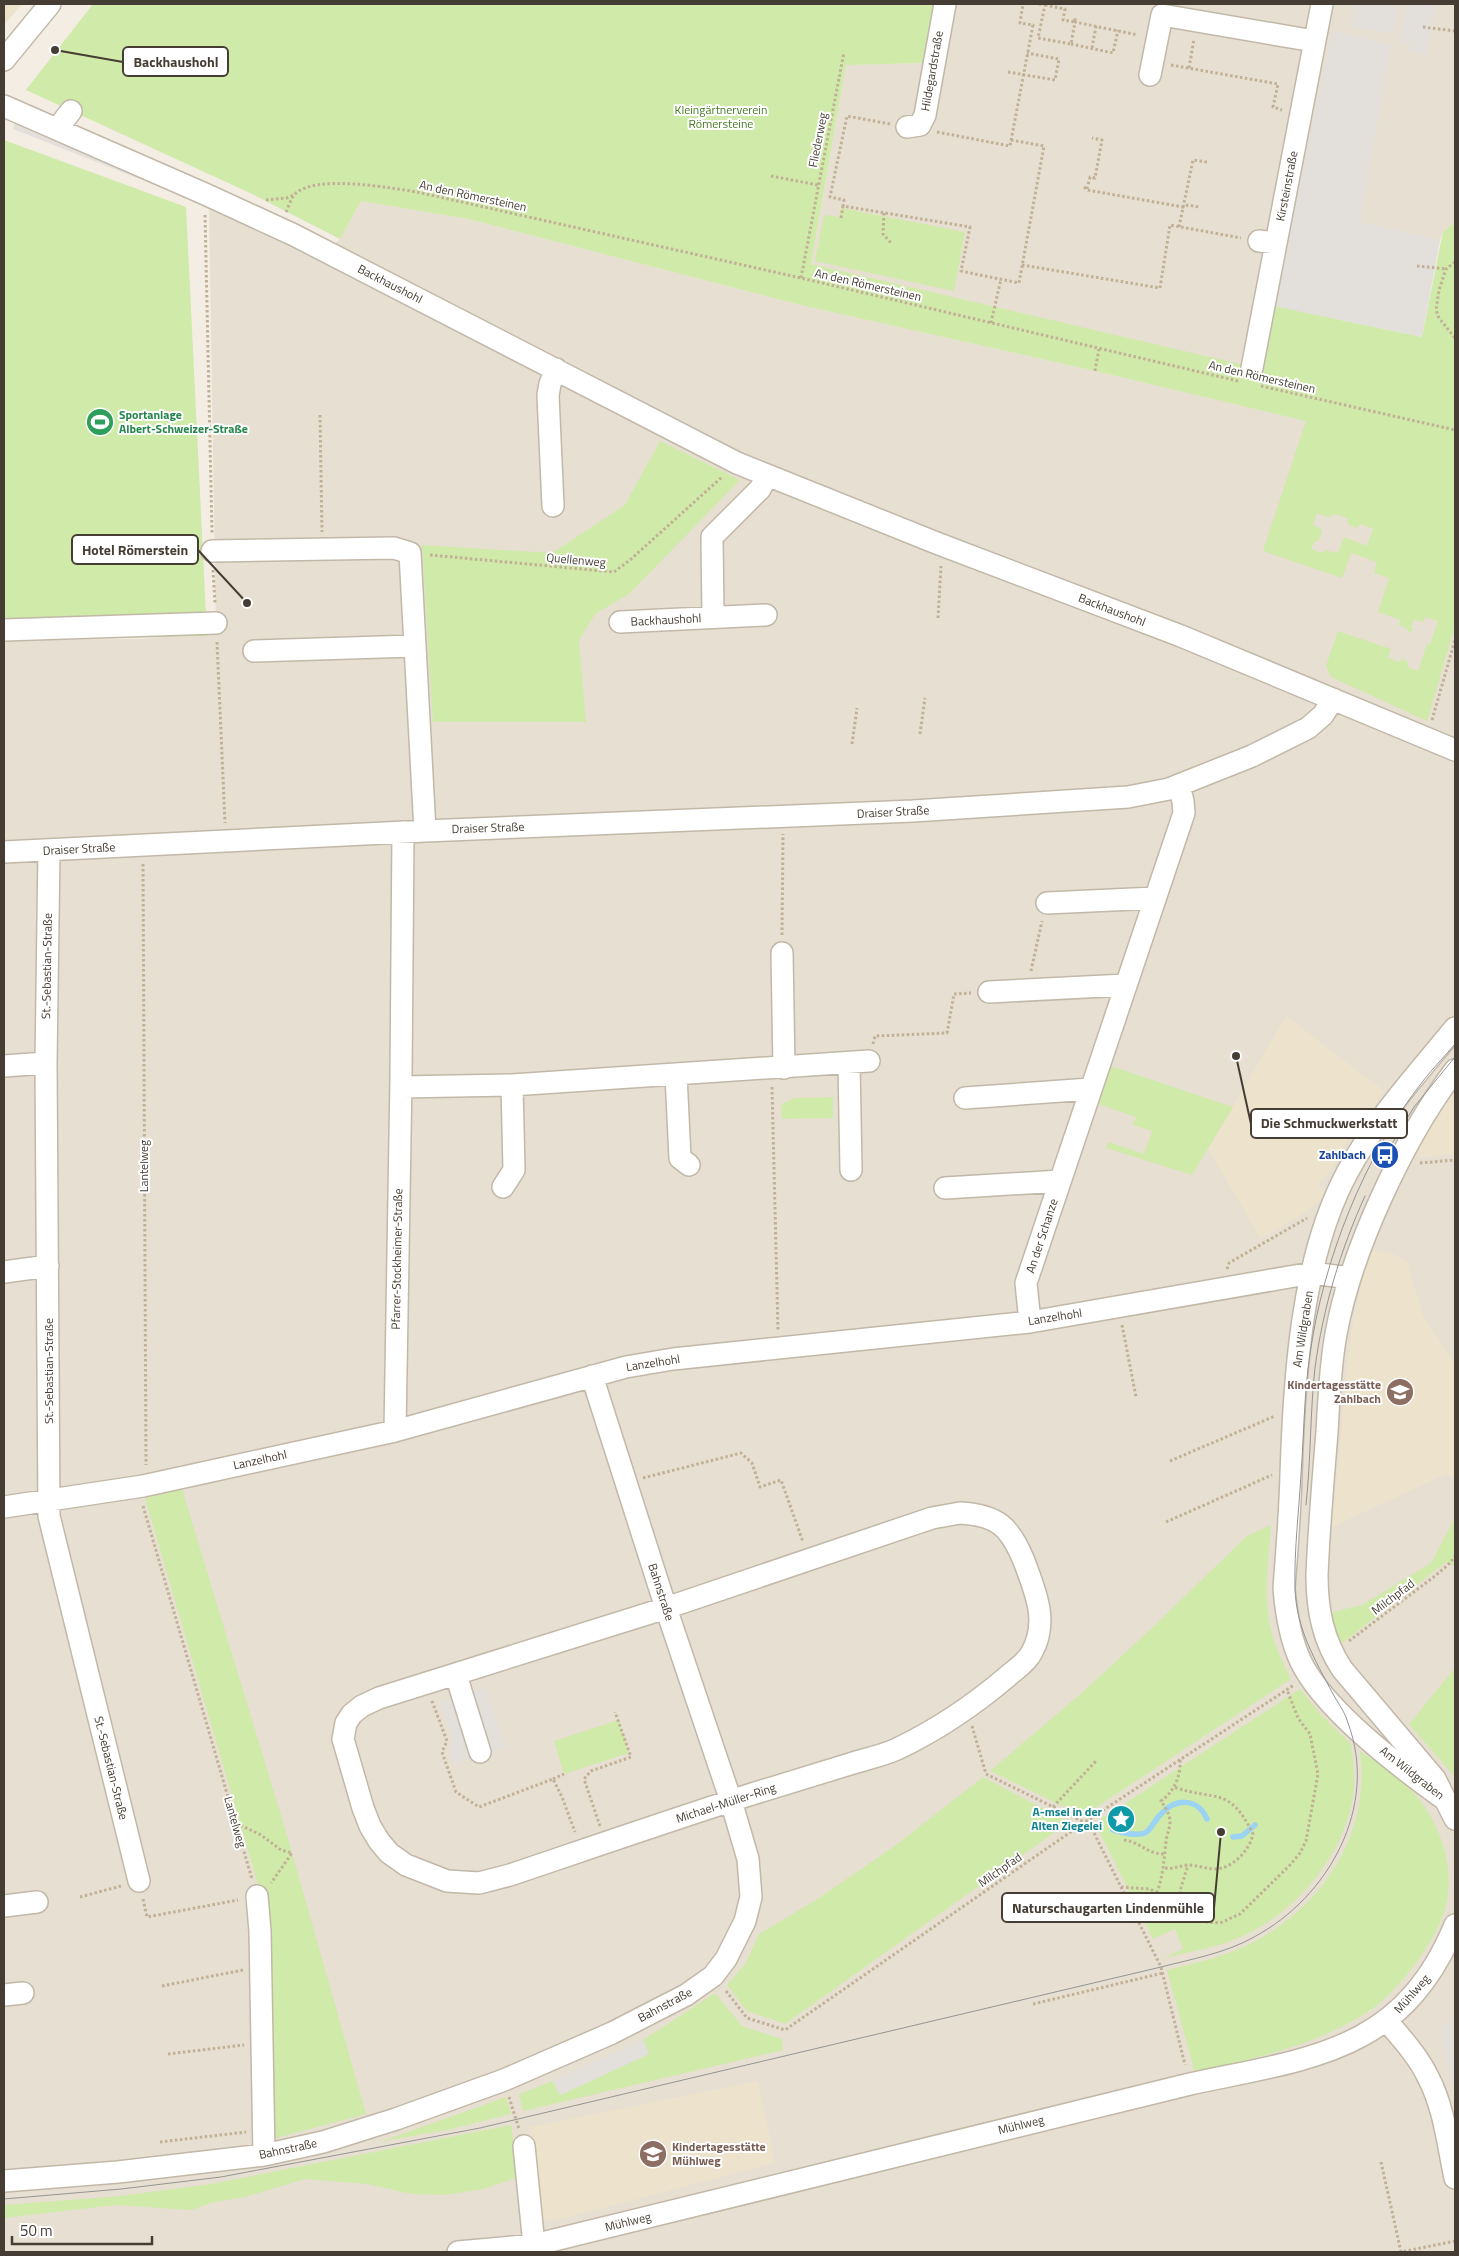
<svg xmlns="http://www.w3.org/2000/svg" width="1459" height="2256" font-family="'Titillium Web',sans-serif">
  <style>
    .residential { fill: #e7dfd1 }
    .education { fill: #ede2cc }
    .green { fill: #cfeaa9; fill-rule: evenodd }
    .parking { fill: #e3e0dc }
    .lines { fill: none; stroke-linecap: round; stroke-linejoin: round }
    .stream { stroke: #9ad3f4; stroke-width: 5.5 }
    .minor-casing { stroke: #c2b8a8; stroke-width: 24 }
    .path { stroke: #c1b095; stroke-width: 3; stroke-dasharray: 2.5 2.5; stroke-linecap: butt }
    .minor { stroke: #fff; stroke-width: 21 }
    .tram { stroke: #949494; stroke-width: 1 }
    .labels { text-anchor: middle; stroke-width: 4; stroke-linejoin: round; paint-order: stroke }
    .street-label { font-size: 12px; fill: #453d33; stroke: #fff }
    .park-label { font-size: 12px; fill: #477923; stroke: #fff }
    .leisure-label { font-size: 12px; font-weight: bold; fill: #27864d; stroke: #fff; text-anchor: start }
    .transit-label { font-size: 12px; font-weight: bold; fill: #164399; stroke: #fff; text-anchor: end }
    .education-label { font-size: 12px; font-weight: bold; fill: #785e54; stroke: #fff; text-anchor: end }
    .culture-label { font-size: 12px; font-weight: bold; fill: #0d838f; stroke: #fff; text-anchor: end }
    .leader { fill: none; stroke: #453d33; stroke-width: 2 }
    .callout-dot { fill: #453d33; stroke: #fff; stroke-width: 2 }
    .callout { fill: #fff; stroke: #453d33; stroke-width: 2 }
    .callout-label { font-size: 14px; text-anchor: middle; font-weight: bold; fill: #453d33 }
  </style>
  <rect width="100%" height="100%" fill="#f3ede3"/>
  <!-- residential -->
  <path class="residential" d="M935 4H1455V222L1443 232 1440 240 1261 370 811 264 846 65 924 63Z
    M361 201 468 219 805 306 1095 371 1455 456V2252H4V640L142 639 216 630 209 207 316 259 340 239Z"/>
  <!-- education -->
  <path class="education" d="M4 4H22L4 25Z
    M1286 1016 1384 1091 1361 1126 1349 1138 1329 1172 1319 1185 1327 1195 1306 1212 1261 1239 1208 1149Z
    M1455 1090V1154L1418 1158 1420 1141Z
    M1369 1251 1389 1252 1407 1261 1423 1315 1455 1365V1477L1446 1474 1332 1527 1348 1359 1353 1320Z
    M758 2081 775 2163 549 2222 542 2218 538 2208 533 2145 529 2127Z"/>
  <!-- green -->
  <path class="green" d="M93 4H935L924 63 846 65 811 264 1261 369 1274 306 1422 337 1443 232 1455 222V626L1427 721 1331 677 1326 666 1338 631 1391 649 1388 658 1400 662 1402 659 1408 662 1407 667 1418 671 1427 644 1430 645 1438 621 1425 617 1423 622 1414 619 1411 626 1413 630 1409 632 1406 628 1399 625 1400 620 1378 612 1389 578 1374 573 1377 562 1351 553 1342 578 1263 551 1306 421 1095 371 805 306 468 219 361 201 340 239 250 193 26 90ZM1317 513 1328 517 1335 514 1347 518 1349 525 1356 528 1361 524 1373 529 1367 546 1344 537 1339 551 1334 553 1327 550 1322 553 1311 549 1314 542 1319 540 1322 532 1321 529 1313 525Z
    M4 140 186 207 207 636 4 640Z
    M841 208 965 232 954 291 815 261 824 215 839 217Z
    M660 441 740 480 629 594 595 614 579 640 586 722H433L422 545 552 553 625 505Z
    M1111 1066 1233 1107 1192 1175 1106 1148 1108 1142 1144 1154 1152 1131 1133 1125 1136 1117 1098 1104Z
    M833 1097V1118L782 1119 781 1104 795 1098Z
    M182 1489 286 1832 366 2114 272 2139 262 1898 145 1498Z
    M1455 1518V1566L1446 1562 1337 1647 1332 1628 1333 1612 1362 1605 1431 1563Z
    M1271 1525C1266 1588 1259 1620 1291 1679L1083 1816 990 1771 1084 1691 1153 1627 1247 1536Z
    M1455 1668V1777L1409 1724Z
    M1300 1689 1322 1716 1351 1744C1353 1761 1356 1780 1353 1797 1342 1861 1289 1921 1228 1942 1207 1949 1184 1953 1162 1959L1183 1949 1175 1929 1153 1939 1095 1823Z
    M619 1720 629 1753 564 1774 554 1741Z
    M1360 1751C1374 1761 1390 1770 1403 1782 1436 1812 1456 1860 1446 1905 1442 1923 1431 1941 1421 1956 1406 1977 1388 1999 1366 2013 1315 2046 1253 2058 1195 2073L1167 1970C1196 1963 1227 1956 1254 1942 1325 1904 1371 1832 1360 1751Z
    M983 1777 1069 1822 785 2024 747 2011 727 1985 746 1963 759 1934 816 1900 896 1845Z
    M715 1993 742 2026 782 2039 783 2050 523 2111 519 2094 553 2081 560 2095 649 2054 643 2040Z
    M506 2097 511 2114 451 2129 380 2142Z
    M511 2125 519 2177 483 2189 445 2195 412 2194 367 2184 305 2179 248 2196 211 2203 191 2210 115 2205 4 2218V2205L120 2196 211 2184Z"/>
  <!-- parking -->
  <path class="parking" d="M1354 4H1399L1393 34 1350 26Z
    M1406 4 1436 5 1426 55 1409 51 1410 43 1399 41Z
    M1332 30 1391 45 1360 222 1440 240 1422 337 1274 306Z
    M15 123 167 184 165 189 13 129Z
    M486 1688 505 1747 454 1764 449 1751 454 1743 441 1702Z
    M1455 2016V2080L1451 2081 1440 2027 1451 2023 1450 2019Z
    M643 2040 649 2054 560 2095 553 2081Z"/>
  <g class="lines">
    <!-- stream -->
    <path class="stream" d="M1113 1830C1121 1833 1137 1836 1145 1833 1151 1830 1155 1820 1160 1815 1175 1798 1197 1797 1207 1819
      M1233 1837 1242 1836 1255 1825"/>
    <defs>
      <path id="minor" d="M4 60 50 4
        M1150 75 1162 15 1314 41
        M4 106 205 194 294 235 737 463 939 544 1181 636 1455 750
        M907 127 920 125 925 115 945 4
        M57 129 71 111
        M1259 241 1276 243
        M1252 368 1322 4
        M553 506 548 395 550 384 556 369
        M212 551 394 548 410 553 425 831
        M713 617 712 537 760 489 767 476
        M620 622 766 615
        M4 630 216 623
        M254 651 413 646
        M49 850 46 1063 49 1516 139 1881
        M4 852 425 831 913 811 1128 797 1169 789 1252 756 1308 728 1323 715 1333 699
        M1047 903 1155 898
        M782 953 784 1068
        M989 992 1125 985
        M849 1063 851 1170
        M4 1066 46 1063
        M1455 1070C1404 1138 1351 1250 1336 1334 1330 1366 1329 1399 1327 1432 1323 1480 1319 1527 1317 1575 1317 1610 1323 1640 1342 1669L1435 1779 1455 1819
        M676 1075 680 1158 689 1165
        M401 1087 512 1085 869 1061
        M965 1098 1090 1089
        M503 1187 514 1170 512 1085
        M945 1188 1060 1181
        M4 1272 48 1266
        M1030 1322 1026 1283 1184 813 1183 801 1179 786
        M395 1431 401 1078 403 832
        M4 1507 143 1486 395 1431 626 1367 673 1359 1030 1322 1312 1273 1350 1278
        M960 1513C998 1515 1010 1527 1024 1561 1035 1591 1049 1621 1032 1652 1027 1662 1016 1669 1008 1676 974 1705 937 1730 897 1749 882 1756 865 1759 850 1764 817 1774 784 1784 752 1794 671 1820 590 1848 510 1875L479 1883 447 1881 406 1865 389 1853 379 1841 370 1826 363 1808 343 1739 346 1723 352 1714 362 1706 379 1698 666 1608 932 1518Z
        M456 1675 480 1752
        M1447 1801C1402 1769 1325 1711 1301 1662 1290 1639 1286 1613 1284 1588 1287 1550 1290 1513 1291 1475 1294 1379 1301 1259 1347 1173 1375 1120 1417 1074 1455 1028
        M257 1896 260 1931 264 2155
        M4 1906 37 1902
        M4 1995 23 1993
        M1387 2021C1402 2039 1418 2056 1428 2077 1444 2107 1448 2145 1455 2178
        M524 2146 534 2245
        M4 2181 118 2172 264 2155 323 2142 396 2119 504 2080 612 2033 686 1995 713 1976 726 1959 745 1921 751 1897 748 1859 731 1801 666 1608 592 1376
        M458 2252 534 2245 1190 2084C1310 2058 1402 2053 1455 1925"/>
    </defs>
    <!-- minor casing -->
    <use href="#minor" class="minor-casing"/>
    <!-- path -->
    <path class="path" d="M1039 4 1045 5 1038 38 1071 44 1075 22 1138 35
      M1045 5 1065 9 1063 20 1075 22V17
      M1423 27 1455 31
      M1071 44 1113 53 1118 30
      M1092 48 1096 26
      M1171 65 1278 84 1273 107 1282 110
      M1189 68 1194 39
      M1008 72 1055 80 1059 59 1027 53
      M890 124 847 116 830 197 844 200 843 206 970 227 961 271 1019 283 1044 146 1011 140
      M937 132 1010 146 1033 25 1020 23 1023 4
      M771 176 818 185
      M1084 187 1087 190 1183 207 1188 205 1199 207
      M1087 189 1090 177 1095 178 1102 140 1092 138
      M266 200 287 198 294 195
      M286 212C289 206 291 198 295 194 315 174 391 188 417 192L801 278 1238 381
      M884 213 883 234 892 244
      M205 215 212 533
      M841 218 843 206
      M1179 227 1193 160 1207 162
      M1455 262 1446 269 1439 290 1436 310 1439 318 1455 338
      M1022 265 1160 288 1170 225 1241 238
      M1417 266 1446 269
      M801 278 844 52
      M991 323 1001 279
      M1095 371 1099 349
      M1261 386 1455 430
      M320 415 322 532
      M430 555 614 572 630 560 722 477
      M213 570 215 603
      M938 618 941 566
      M217 642 225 823
      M1432 720 1455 640
      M920 734 925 698
      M852 744 857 708
      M143 864 146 1465
      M782 935 783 834
      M1031 971 1042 921
      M873 1044 875 1036 947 1033 954 994 971 993
      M772 1087 778 1330
      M1420 1163 1455 1160
      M1227 1269 1229 1263 1307 1218
      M1122 1325 1136 1397
      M1170 1461 1275 1416
      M643 1478 741 1453 752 1463 760 1487 781 1480 803 1542
      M143 1506 252 1879
      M1166 1522 1272 1475
      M1349 1641 1435 1576 1450 1563 1455 1556
      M432 1701 447 1741 442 1752 456 1792 479 1807 553 1779 562 1797 575 1832
      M972 1726 986 1774 1090 1825 1161 1967 1185 2065
      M553 1779 564 1774
      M1053 1807 1096 1761
      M236 1823 261 1835 281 1850 292 1853 271 1883
      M600 1826 584 1779 591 1771 631 1757 615 1712
      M1124 1840C1141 1842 1146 1854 1164 1854
      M1165 1868C1174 1869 1179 1866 1188 1865 1197 1865 1206 1869 1215 1869 1232 1869 1250 1850 1253 1834 1229 1785 1216 1802 1174 1787
      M1121 1887 1149 1889 1157 1892
      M80 1897 121 1886
      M143 1899 147 1917 238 1900
      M1151 1909 1181 1917 1184 1909 1180 1891 1188 1865
      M1181 1917 1196 1921 1220 1923 1240 1914 1290 1865 1300 1853 1306 1841 1318 1774 1310 1734 1298 1718 1287 1690
      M1138 1922C1161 1899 1163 1872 1166 1841 1167 1834 1170 1828 1170 1822 1170 1814 1165 1807 1161 1801 1175 1791 1181 1775 1180 1759
      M162 1986 243 1970
      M726 1991 747 2018 785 2030 1085 1822 1294 1685
      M1033 2004 1163 1973
      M168 2054 244 2045
      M509 2097 519 2129
      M160 2142 246 2132
      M1381 2162 1401 2252 1455 2241"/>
    <!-- minor -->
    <use href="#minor" class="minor"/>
    <!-- tram -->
    <path class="tram" d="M1381 1162 1414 1107 1455 1057
      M1306 1505C1311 1459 1310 1413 1315 1368 1323 1308 1340 1251 1365 1196
      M4 2199 121 2189 221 2177 480 2128 1161 1967C1192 1959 1226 1953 1254 1937 1329 1897 1379 1806 1348 1723 1345 1712 1338 1703 1333 1694 1315 1660 1296 1628 1295 1588 1294 1550 1299 1511 1301 1474 1304 1434 1304 1394 1310 1354 1323 1261 1364 1156 1423 1081 1433 1068 1445 1056 1455 1044"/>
  </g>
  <!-- icons -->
  <defs>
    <symbol id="stadium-disc" viewBox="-11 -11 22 22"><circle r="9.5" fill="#2e9e5b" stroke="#fff"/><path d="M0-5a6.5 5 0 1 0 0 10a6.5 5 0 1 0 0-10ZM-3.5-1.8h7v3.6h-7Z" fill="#fff"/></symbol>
    <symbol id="bus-disc" viewBox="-11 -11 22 22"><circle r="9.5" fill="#1a4fb4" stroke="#fff"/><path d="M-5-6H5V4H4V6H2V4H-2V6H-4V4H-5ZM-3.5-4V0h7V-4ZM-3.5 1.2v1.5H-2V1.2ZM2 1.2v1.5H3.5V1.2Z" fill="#fff"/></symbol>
    <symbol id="school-disc" viewBox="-11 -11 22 22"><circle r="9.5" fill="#8d6e63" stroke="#fff"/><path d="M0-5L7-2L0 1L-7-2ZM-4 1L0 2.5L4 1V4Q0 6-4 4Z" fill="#fff"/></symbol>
    <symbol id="sight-disc" viewBox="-11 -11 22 22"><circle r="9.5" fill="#0f9aa8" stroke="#fff"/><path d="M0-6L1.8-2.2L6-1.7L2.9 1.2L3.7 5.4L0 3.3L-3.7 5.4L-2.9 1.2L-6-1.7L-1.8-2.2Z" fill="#fff"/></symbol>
  </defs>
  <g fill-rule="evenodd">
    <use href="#stadium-disc" x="84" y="406" width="32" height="32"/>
    <use href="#bus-disc" x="1369" y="1139" width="32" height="32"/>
    <use href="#school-disc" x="1384" y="1376" width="32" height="32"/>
    <use href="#sight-disc" x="1105" y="1803" width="32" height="32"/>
    <use href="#school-disc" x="637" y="2138" width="32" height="32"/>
  </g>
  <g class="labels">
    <!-- street labels -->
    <g class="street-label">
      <text transform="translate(932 71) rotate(-80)" y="4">Hildegardstraße</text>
      <text transform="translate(818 140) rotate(-79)" y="4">Fliederweg</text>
      <text transform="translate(1287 186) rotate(-79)" y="4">Kirsteinstraße</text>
      <text transform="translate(473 196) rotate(12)" y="4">An den Römersteinen</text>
      <text transform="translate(390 284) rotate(27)" y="4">Backhaushohl</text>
      <text transform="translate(868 285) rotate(13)" y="4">An den Römersteinen</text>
      <text transform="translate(1262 377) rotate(13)" y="4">An den Römersteinen</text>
      <text transform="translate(576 560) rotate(5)" y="4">Quellenweg</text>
      <text transform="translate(1112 610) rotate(21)" y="4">Backhaushohl</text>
      <text transform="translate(666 620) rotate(-3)" y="4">Backhaushohl</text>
      <text transform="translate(893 812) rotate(-3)" y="4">Draiser Straße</text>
      <text transform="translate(488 828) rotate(-2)" y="4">Draiser Straße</text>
      <text transform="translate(79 849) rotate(-3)" y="4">Draiser Straße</text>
      <text transform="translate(47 966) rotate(-89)" y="4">St.-Sebastian-Straße</text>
      <text transform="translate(144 1166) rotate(-90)" y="4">Lantelweg</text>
      <text transform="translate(1042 1236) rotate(-72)" y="4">An der Schanze</text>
      <text transform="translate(397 1259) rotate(-89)" y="4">Pfarrer-Stockheimer-Straße</text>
      <text transform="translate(1055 1317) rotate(-9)" y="4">Lanzelhohl</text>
      <text transform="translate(1303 1329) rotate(-81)" y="4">Am Wildgraben</text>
      <text transform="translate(653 1363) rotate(-9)" y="4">Lanzelhohl</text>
      <text transform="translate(49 1371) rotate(-90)" y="4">St.-Sebastian-Straße</text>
      <text transform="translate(260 1460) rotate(-12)" y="4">Lanzelhohl</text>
      <text transform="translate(661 1592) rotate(72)" y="4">Bahnstraße</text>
      <text transform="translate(1393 1597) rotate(-37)" y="4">Milchpfad</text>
      <text transform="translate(111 1768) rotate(76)" y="4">St.-Sebastian-Straße</text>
      <text transform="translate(1412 1773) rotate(38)" y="4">Am Wildgraben</text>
      <text transform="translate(726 1803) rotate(-18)" y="4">Michael-Müller-Ring</text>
      <text transform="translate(235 1822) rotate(74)" y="4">Lantelweg</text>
      <text transform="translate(1000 1870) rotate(-35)" y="4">Milchpfad</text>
      <text transform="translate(1412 1994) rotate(-49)" y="4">Mühlweg</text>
      <text transform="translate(665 2005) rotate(-28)" y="4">Bahnstraße</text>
      <text transform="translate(1021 2125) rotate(-14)" y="4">Mühlweg</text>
      <text transform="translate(288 2149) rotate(-12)" y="4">Bahnstraße</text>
      <text transform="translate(628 2222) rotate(-14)" y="4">Mühlweg</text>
    </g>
    <!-- park labels -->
    <g class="park-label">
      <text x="721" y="114">Kleingärtnerverein<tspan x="721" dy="14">Römersteine</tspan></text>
    </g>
    <!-- leisure labels -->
    <g class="leisure-label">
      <text x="119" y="419">Sportanlage<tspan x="119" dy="14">Albert-Schweizer-Straße</tspan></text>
    </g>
    <!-- transit labels -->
    <g class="transit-label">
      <text x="1366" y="1159">Zahlbach</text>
    </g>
    <!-- education labels -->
    <g class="education-label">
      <text x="1381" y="1389">Kindertagesstätte<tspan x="1381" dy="14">Zahlbach</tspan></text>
      <text x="672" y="2151" text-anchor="start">Kindertagesstätte<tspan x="672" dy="14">Mühlweg</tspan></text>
    </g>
    <!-- culture labels -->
    <g class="culture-label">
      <text x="1102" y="1816">A-msel in der<tspan x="1102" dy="14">Alten Ziegelei</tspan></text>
    </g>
  </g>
  <!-- callouts -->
  <path class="leader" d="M55 50L123 62M247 603L198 550M1236 1056L1251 1124M1221 1832L1214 1908"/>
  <g class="callout-dot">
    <circle cx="55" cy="50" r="5"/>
    <circle cx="247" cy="603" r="5"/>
    <circle cx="1236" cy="1056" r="5"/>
    <circle cx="1221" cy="1832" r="5"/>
  </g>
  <g class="callout">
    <rect x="123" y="47" width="105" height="29" rx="5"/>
    <rect x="72" y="535" width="126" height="29" rx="5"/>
    <rect x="1251" y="1109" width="156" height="29" rx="5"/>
    <rect x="1002" y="1893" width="212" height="29" rx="5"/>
  </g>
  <g class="callout-label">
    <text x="176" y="67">Backhaushohl</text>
    <text x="135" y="555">Hotel Römerstein</text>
    <text x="1329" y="1128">Die Schmuckwerkstatt</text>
    <text x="1108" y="1913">Naturschaugarten Lindenmühle</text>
  </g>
  <!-- border -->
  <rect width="1459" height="2256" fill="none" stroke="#453d33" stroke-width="10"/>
  <!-- scale -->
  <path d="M12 2236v8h140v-8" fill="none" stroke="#453d33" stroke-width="2.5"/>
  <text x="20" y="2236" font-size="15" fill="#453d33" stroke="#ffffff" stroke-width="4" paint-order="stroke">50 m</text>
</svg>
